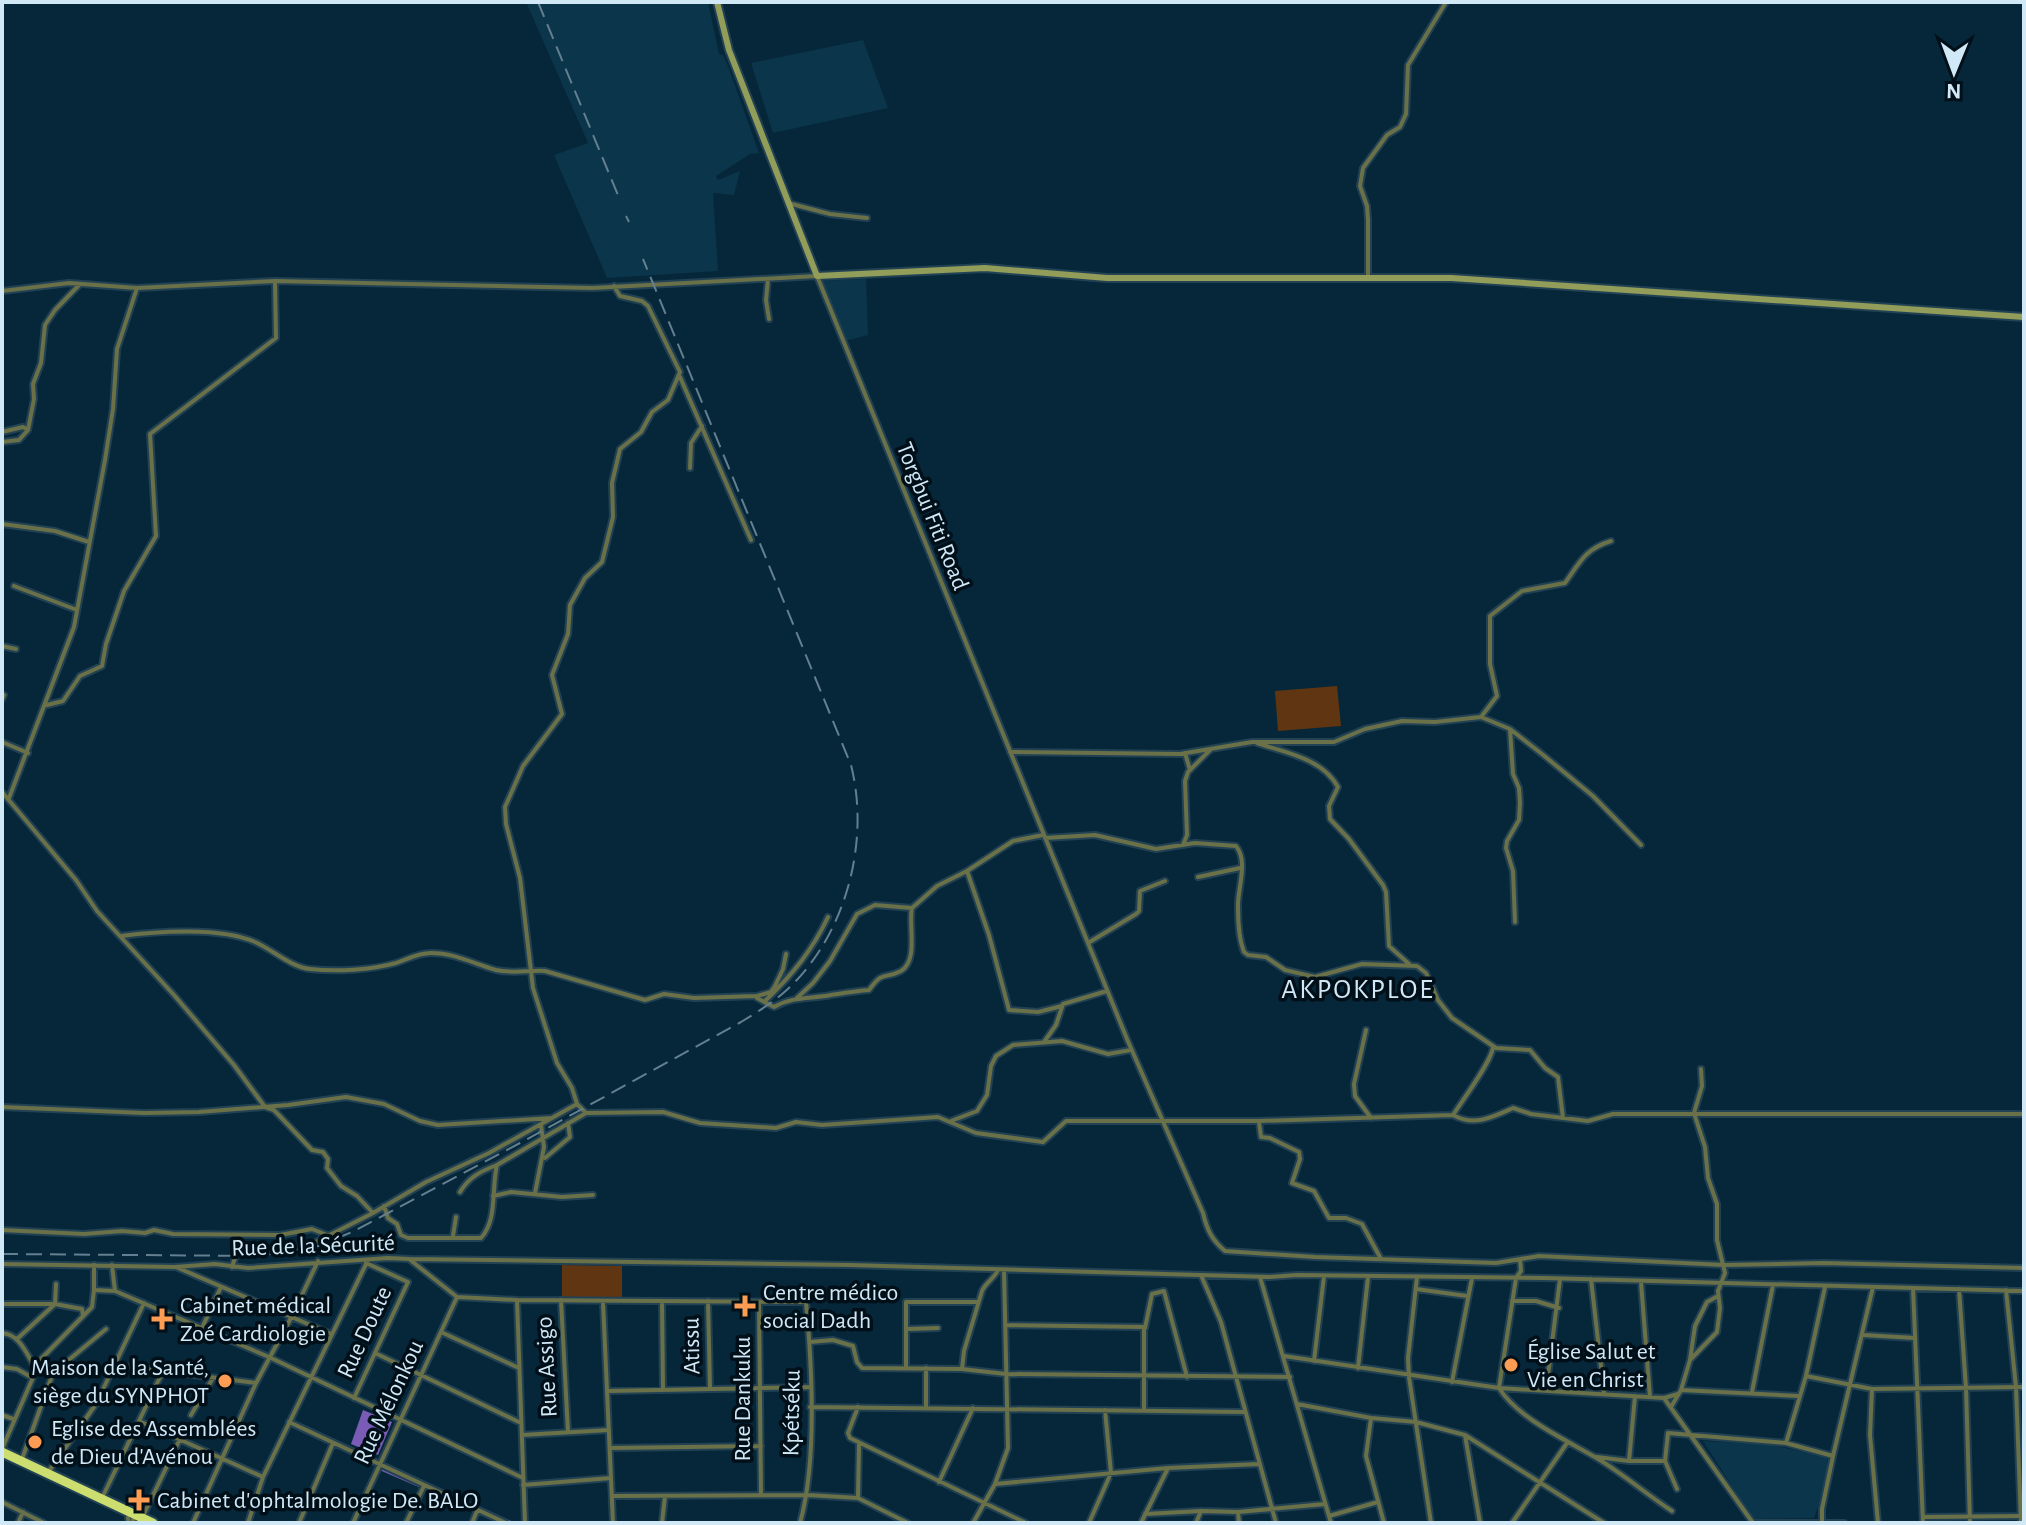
<svg xmlns="http://www.w3.org/2000/svg" width="2026" height="1525" font-family="'Alegreya Sans',sans-serif">
  <style>
    .built { fill: #0b354a }
    .green { fill: #603612 }
    .water { fill: #7a5cb6 }
    .lines { fill: none; stroke-linecap: round; stroke-linejoin: round }
    .stream { stroke: #7a5cb6; stroke-width: 2 }
    .street-casing { stroke: #224254; stroke-width: 8 }
    .secondary-casing { stroke: #224254; stroke-width: 10 }
    .highway-casing { stroke: #224254; stroke-width: 13 }
    .street { stroke: #6a7148; stroke-width: 4 }
    .secondary { stroke: #929d59; stroke-width: 6 }
    .highway { stroke: #cdde70; stroke-width: 9 }
    .rail { stroke: #637f90; stroke-width: 2; stroke-dasharray: 16 8; stroke-linecap: butt }
    .poi-dot { fill: #fc9d53; stroke: #010f19; stroke-width: 3 }
    .labels { text-anchor: middle; stroke-width: 7; stroke-linejoin: round; paint-order: stroke }
    .street-label { font-size: 24px; fill: #d1e8f7; stroke: #010f19 }
    .poi-label { font-size: 24px; fill: #d1e8f7; stroke: #010f19; text-anchor: start }
    .quarter-label { font-size: 28px; letter-spacing: 2px; fill: #d1e8f7; stroke: #010f19 }
  </style>
  <rect width="100%" height="100%" fill="#062739"/>
  <!-- built -->
  <path class="built" d="M526 2H708L719 54 723 55 728 66 759 153 750 154 716 176 718 180 740 171 734 195 713 193 718 271 607 278 554 155 588 143Z
    M863 40 888 108 773 133 751 63Z
    M866 279 868 335 845 341 822 281Z
    M1703 1441 1771 1445 1828 1457 1825 1487 1814 1518 1753 1519Z"/>
  <!-- green -->
  <path class="green" d="M1337 686 1341 726 1278 731 1275 691Z
    M562 1265 622 1266V1299H562Z"/>
  <!-- water -->
  <path class="water" d="M363 1410 392 1422 378 1455 351 1444Z"/>
  <g class="lines">
    <!-- stream -->
    <path class="stream" d="M295 1422 377 1460
      M383 1463 513 1523
      M382 1470 419 1486"/>
    <defs>
      <path id="street" d="M788 203 830 214 867 218
        M1368 278V220L1367 206 1360 186 1363 168 1387 135 1400 127 1406 114 1408 65 1446 2
        M768 279 766 300 769 319
        M614 286 620 296 642 301 648 306 680 372 668 400 652 412 641 432 620 449 612 483 613 517 602 562 585 578 570 605 568 634 552 675 562 714 523 766 505 807 506 824 520 878 533 988 557 1063 572 1088 577 1104 586 1113 663 1112 700 1123 776 1128 796 1122 822 1125 938 1117 976 1133 1043 1142 1066 1121H1259L1453 1115C1474 1127 1493 1117 1513 1108L1531 1114 1588 1121 1613 1114H2024
        M2 291 69 283 137 288 275 281 593 288 817 276 1127 1039 1203 1213C1207 1230 1212 1240 1225 1251L1315 1257 1496 1263 1539 1256 1724 1265 1824 1263 2024 1268
        M680 377 751 540
        M2 432 23 427 28 430
        M2 442 19 440 28 430 34 399 33 384 41 363 45 325 55 310 80 284
        M690 468 691 443 702 426
        M2 524 55 531 89 542
        M14 586 77 610
        M2 646 16 649
        M2 699 4 695
        M47 705 63 701 80 676 102 666 106 644 124 591 156 536 150 434 276 338 275 282
        M1481 717 1497 696 1490 664V616L1522 591 1565 583C1580 562 1585 549 1611 541
        M1510 729 1513 774 1519 788 1520 803 1519 820 1507 841 1506 848 1513 871 1515 922
        M2 742 28 753
        M1257 743C1286 753 1322 758 1338 787L1329 806 1330 819 1349 839 1383 885 1386 892 1389 946 1409 964
        M1010 752 1180 754 1252 742H1334L1365 729 1402 721 1435 722 1481 717 1510 729 1542 754 1593 796 1641 845
        M1185 753 1190 770
        M2 792 76 880 97 911 174 995 234 1065 265 1107 274 1110 312 1150 323 1152 328 1159 327 1168 341 1186 357 1196 373 1213
        M9 798 74 627 105 460 113 409 117 349 137 288
        M1045 838 1095 835 1156 849 1195 843 1236 846C1249 862 1237 889 1238 908 1238 922 1239 939 1244 952L1248 955 1266 957 1285 970 1315 977 1362 964 1417 966 1426 973 1438 1000 1452 1018 1496 1048 1530 1050 1545 1068 1558 1077 1563 1118
        M1183 845 1187 835 1185 781 1188 772 1210 750
        M967 871 989 935 1009 1010 1038 1012 1062 1006
        M1198 877 1240 868
        M121 936C158 931 221 927 255 942 273 950 291 967 310 969 336 972 371 970 396 963 408 959 418 953 431 953 455 953 474 964 496 970 513 974 528 970 545 971L645 1000 664 994 694 998 757 996 771 992 775 986 783 969 786 954
        M1088 943 1136 914 1139 911 1140 891 1165 881
        M757 998 774 1007C793 996 811 999 831 995 844 993 855 991 869 990 884 969 884 980 901 971 919 960 908 925 912 908L937 886 967 871 1013 841 1043 835
        M797 998 813 983 830 961 857 914 875 905 912 908
        M765 1001C792 975 812 951 828 917
        M1366 1030 1354 1084 1355 1096 1371 1118
        M1044 1042 1056 1025 1063 1004 1107 991
        M2 1107 144 1113 199 1112 288 1105 346 1097 384 1104 420 1121 438 1125 552 1118
        M1453 1115C1462 1101 1494 1058 1493 1046
        M951 1121 977 1111 987 1095 991 1066 996 1056 1013 1045 1062 1041 1108 1054 1131 1050
        M1259 1122 1261 1137 1270 1138 1299 1152 1300 1159 1292 1183 1314 1191 1329 1218H1346L1362 1224 1381 1259
        M545 1158 570 1137 568 1123
        M460 1192C469 1177 481 1171 497 1165L586 1113
        M535 1193 544 1147 541 1125
        M493 1196 511 1192 562 1197 593 1195
        M384 1206 388 1218 397 1224 401 1235 408 1238H481C498 1219 491 1189 497 1165
        M2 1230 84 1234 122 1231 145 1233 154 1230 173 1234 280 1235 312 1229 327 1235
        M453 1236 456 1217
        M409 1259 850 1265 1270 1277 1297 1275 1545 1278 2024 1291
        M1520 1259 1521 1271 1516 1278 1499 1388C1518 1418 1564 1439 1595 1457 1622 1473 1646 1494 1672 1511
        M2 1264 175 1267 215 1264 248 1268 388 1258 409 1259 457 1297 517 1300 806 1302C812 1366 817 1462 800 1523
        M176 1267 331 1334
        M232 1267 236 1255 247 1251 282 1250 312 1244 373 1213 426 1182 489 1153 577 1104
        M1201 1275 1221 1322 1276 1523
        M1260 1277 1331 1523
        M1417 1277 1408 1358 1409 1377 1431 1523
        M1591 1279 1604 1393
        M1641 1282 1650 1397
        M1913 1288 1923 1523
        M1416 1289 1467 1296
        M1959 1289 1966 1388 1970 1523
        M94 1290V1265
        M2006 1290 2016 1387 2021 1523
        M115 1291 269 1357 523 1478
        M517 1300 525 1523
        M561 1300 568 1432
        M662 1301 663 1390
        M708 1301 710 1389
        M1512 1301H1536L1559 1308
        M603 1302 613 1523
        M759 1302 761 1495
        M2 1304H55L82 1309 83 1316
        M1006 1325 1144 1327V1410
        M1145 1328 1152 1294 1164 1291 1187 1377
        M907 1329 938 1328
        M201 1330 221 1287
        M441 1332 519 1368
        M2 1333C20 1334 27 1355 36 1369
        M1864 1335 1915 1338
        M17 1339 55 1304 56 1284
        M810 1342 833 1340 853 1346 857 1362 862 1368 962 1369 1006 1374 1290 1377
        M375 1353 521 1423
        M1284 1356 1499 1388 1664 1398 1678 1394
        M1690 1360 1717 1332 1720 1308 1718 1291 1725 1273 1717 1240V1204L1708 1178 1705 1147 1694 1113 1702 1086 1701 1069
        M1314 1361 1324 1276
        M116 1365 256 1383
        M906 1366V1302H978
        M2 1367 17 1369 31 1377
        M1358 1368 1368 1277
        M962 1369 964 1351 982 1291C986 1282 994 1279 998 1270
        M1806 1376 1872 1389 2024 1387
        M1452 1382 1472 1278
        M1872 1389 1870 1435 1878 1523
        M1681 1390 1798 1396
        M608 1391 810 1387
        M1546 1391 1560 1279
        M1752 1392 1773 1285
        M354 1398 408 1282 366 1263
        M1664 1398 1753 1523
        M1297 1404 1371 1418 1416 1422 1465 1435 1604 1523
        M810 1407 1245 1412
        M858 1407 848 1433 850 1438 1026 1523
        M1671 1407 1681 1390 1690 1360 1695 1326 1707 1302 1718 1296
        M926 1408V1368
        M2 1415 13 1419
        M191 1415 213 1378
        M1371 1418 1366 1456 1384 1523
        M141 1422 263 1477
        M289 1422 506 1523
        M522 1435 609 1430
        M1465 1435 1480 1523
        M1786 1443 1806 1376 1825 1287
        M610 1448 761 1446
        M2 1449 41 1359 92 1307 94 1290 115 1291 112 1265
        M1597 1457 1629 1461H1665
        M22 1459 53 1373 106 1329
        M1629 1461 1635 1396
        M49 1471 96 1404 144 1303
        M939 1482 973 1408
        M995 1484 1168 1468 1259 1464
        M523 1485 611 1478
        M1677 1489 1665 1461 1668 1433 1786 1443 1833 1456
        M612 1496 808 1495 858 1498 908 1523
        M102 1498 162 1373
        M858 1498 859 1444
        M2 1502 44 1523
        M1238 1512 1239 1523
        M1145 1514 1201 1511 1238 1512 1325 1504
        M143 1516 180 1439
        M1329 1516 1378 1502
        M1924 1517 2024 1516
        M128 1518 129 1523
        M133 1520 134 1523
        M1822 1522V1509L1833 1456 1873 1287
        M18 1523 23 1512
        M193 1523 256 1383 292 1316 318 1261
        M248 1523 263 1477 368 1260
        M299 1523 333 1443
        M353 1523 457 1297
        M406 1523 424 1486
        M472 1523 477 1511
        M662 1523 665 1496
        M973 1523 995 1484 1008 1448 1004 1270
        M1089 1523 1111 1473 1105 1410
        M1141 1523 1168 1468
        M1196 1523 1201 1511
        M1512 1523 1567 1443
        M1753 1523H1844"/>
      <path id="secondary" d="M717 2 729 50 817 276 985 268 1107 278H1451L2024 317"/>
      <path id="highway" d="M2 1452 153 1523"/>
    </defs>
    <!-- street casing -->
    <use href="#street" class="street-casing"/>
    <!-- secondary casing -->
    <use href="#secondary" class="secondary-casing"/>
    <!-- highway casing -->
    <use href="#highway" class="highway-casing"/>
    <!-- street -->
    <use href="#street" class="street"/>
    <!-- secondary -->
    <use href="#secondary" class="secondary"/>
    <!-- highway -->
    <use href="#highway" class="highway"/>
    <!-- rail -->
    <path class="rail" d="M538 2 620 200
      M626 216 629 222
      M2 1254 259 1256 318 1246 352 1232 520 1143 741 1022C759 1011 777 1000 792 985 847 930 870 840 851 765L643 259"/>
  </g>
  <!-- markers -->
  <g class="poi-dot">
    <path d="M741 1294h8v8h8v8h-8v8h-8v-8h-8v-8h8z"/>
    <path d="M158 1307h8v8h8v8h-8v8h-8v-8h-8v-8h8z"/>
    <circle cx="1511" cy="1365" r="8"/>
    <circle cx="225" cy="1381" r="8"/>
    <circle cx="35" cy="1442" r="8"/>
    <path d="M135 1488h8v8h8v8h-8v8h-8v-8h-8v-8h8z"/>
  </g>
  <g class="labels">
    <!-- street labels -->
    <g class="street-label">
      <text transform="translate(933 516) rotate(68)" y="8">Torgbui Fiti Road</text>
      <text transform="translate(313 1245) rotate(-2)" y="8">Rue de la Sécurité</text>
      <text transform="translate(364 1332) rotate(-65)" y="8">Rue Doute</text>
      <text transform="translate(691 1346) rotate(-91)" y="8">Atissu</text>
      <text transform="translate(546 1367) rotate(-93)" y="8">Rue Assigo</text>
      <text transform="translate(742 1399) rotate(-90)" y="8">Rue Dankuku</text>
      <text transform="translate(388 1402) rotate(-65)" y="8">Rue Mélonkou</text>
      <text transform="translate(791 1413) rotate(-89)" y="8">Kpétséku</text>
    </g>
    <!-- poi labels -->
    <g class="poi-label">
      <text x="763" y="1300">Centre médico<tspan x="763" dy="28">social Dadh</tspan></text>
      <text x="180" y="1313">Cabinet médical<tspan x="180" dy="28">Zoé Cardiologie</tspan></text>
      <text x="1527" y="1359">Église Salut et<tspan x="1527" dy="28">Vie en Christ</tspan></text>
      <text x="209" y="1375" text-anchor="end">Maison de la Santé,<tspan x="209" dy="28">siège du SYNPHOT</tspan></text>
      <text x="51" y="1436">Eglise des Assemblées<tspan x="51" dy="28">de Dieu d'Avénou</tspan></text>
      <text x="157" y="1508">Cabinet d'ophtalmologie De. BALO</text>
    </g>
    <!-- quarter labels -->
    <g class="quarter-label">
      <text x="1358" y="998">AKPOKPLOE</text>
    </g>
  </g>
  <!-- border -->
  <rect width="2026" height="1525" fill="none" stroke="#d1e8f7" stroke-width="8"/>
  <!-- north arrow -->
  <g transform="translate(1954 72) rotate(181)" stroke="#010f19" stroke-width="6" paint-order="stroke">
  <path d="M0-6L14 30L0 20L-14 30Z" fill="#d1e8f7"/>
  <text y="-12" font-size="22" font-weight="bold" text-anchor="middle" fill="#d1e8f7">N</text>
  </g>
</svg>
